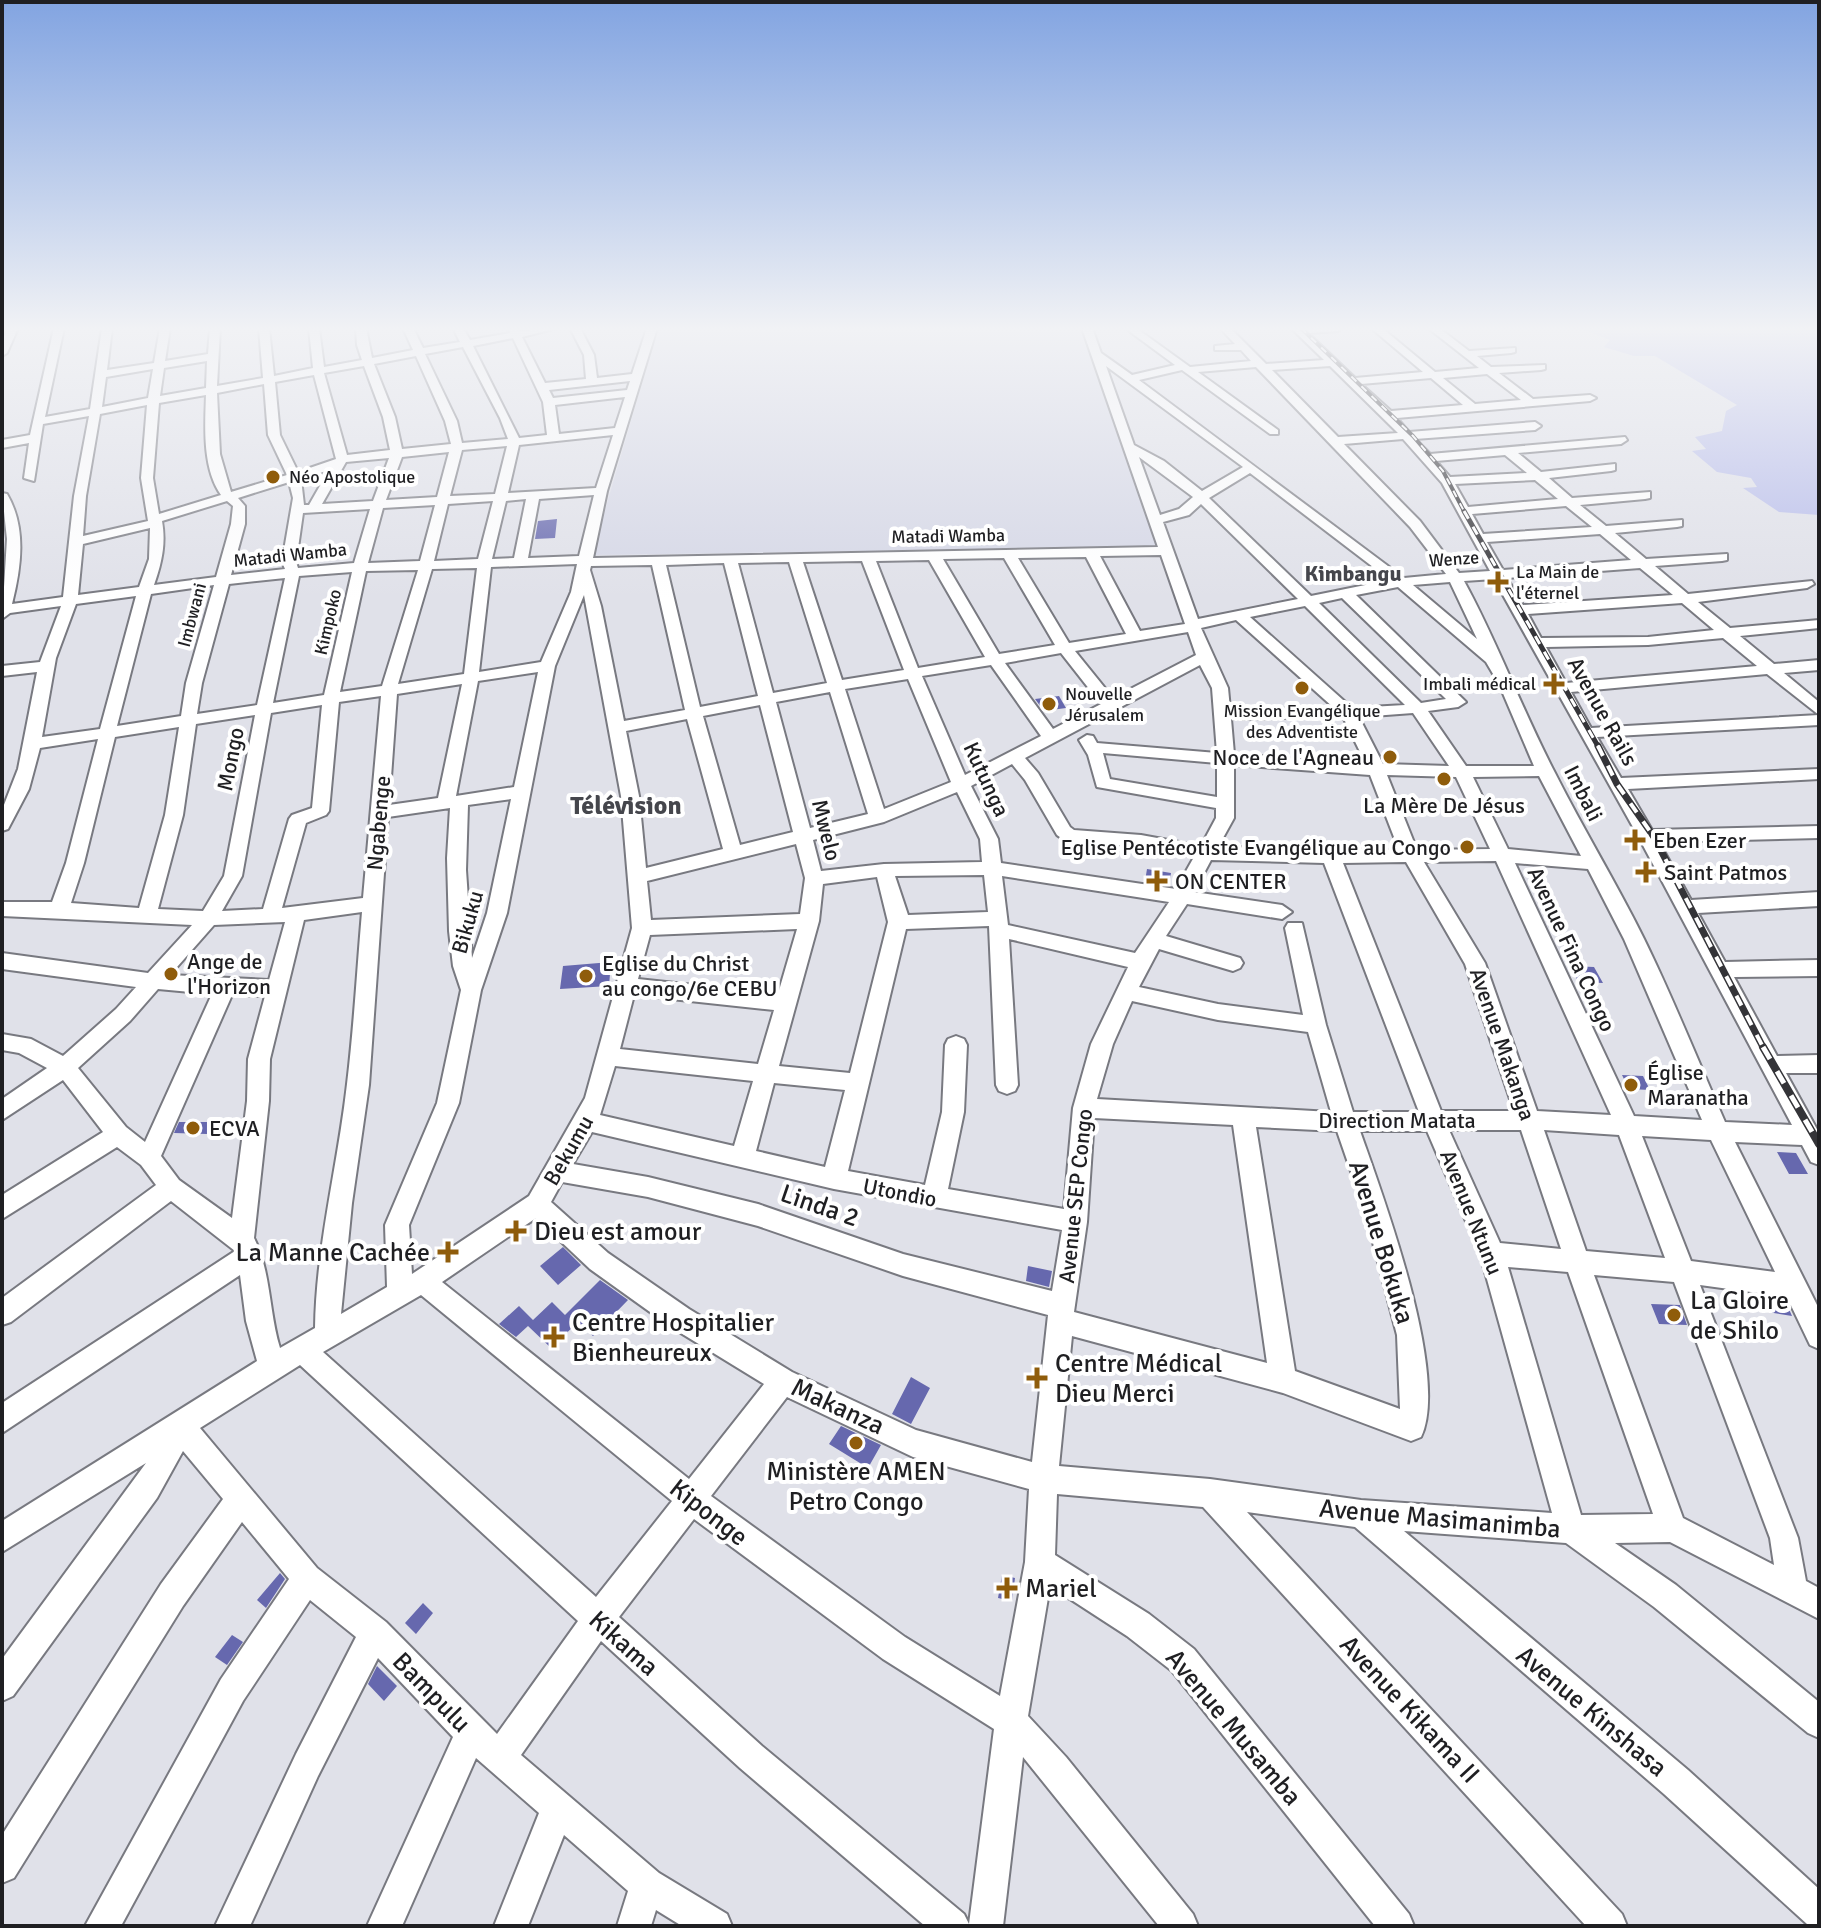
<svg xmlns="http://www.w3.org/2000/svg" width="1821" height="1928" font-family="Signika,sans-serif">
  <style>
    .built { fill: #d5d7e6 }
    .green { fill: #b8bdeb }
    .building { fill: #6668ae }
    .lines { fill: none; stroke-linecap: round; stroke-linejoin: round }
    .minor-casing { stroke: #787980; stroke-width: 4 }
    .minor { fill: #fff; fill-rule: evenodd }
    .rail-far3-casing { stroke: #343438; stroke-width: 4 }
    .rail-far2-casing { stroke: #343438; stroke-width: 5 }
    .rail-far1-casing { stroke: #343438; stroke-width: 7 }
    .rail-casing { stroke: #343438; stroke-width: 8 }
    .rail-far3 { stroke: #fff; stroke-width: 2; stroke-dasharray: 7; stroke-linecap: butt }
    .rail-far2 { stroke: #fff; stroke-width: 3; stroke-dasharray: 9; stroke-linecap: butt }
    .rail-far1 { stroke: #fff; stroke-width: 4; stroke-dasharray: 11; stroke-linecap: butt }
    .rail { stroke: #fff; stroke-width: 5; stroke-dasharray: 14; stroke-linecap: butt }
    .poi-dot { fill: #8f5c0b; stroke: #fff; stroke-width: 3 }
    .labels { text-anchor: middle; stroke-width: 8; stroke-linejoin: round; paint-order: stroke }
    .far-poi-label { font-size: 18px; fill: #1f1f22; stroke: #fff; text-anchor: start }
    .far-street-label { font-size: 18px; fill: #1f1f22; stroke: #fff }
    .far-quarter-label { font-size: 22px; font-weight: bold; fill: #45464c; stroke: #fff }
    .street-label { font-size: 22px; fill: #1f1f22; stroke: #fff }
    .poi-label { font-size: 22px; fill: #1f1f22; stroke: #fff; text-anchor: start }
    .quarter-label { font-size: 26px; font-weight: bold; fill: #45464c; stroke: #fff }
    .near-street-label { font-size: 26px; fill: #1f1f22; stroke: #fff }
    .near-poi-label { font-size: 26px; fill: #1f1f22; stroke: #fff; text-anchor: start }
  </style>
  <rect width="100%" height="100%" fill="#e0e1e9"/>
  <!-- built -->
  <path class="built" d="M658 328H1085L1164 547 592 555Z"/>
  <!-- green -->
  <path class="green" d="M1558 328H1819V515L1779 512 1743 488 1757 487 1751 478 1717 472 1692 451 1706 449 1695 437 1722 431 1726 411 1737 405 1655 356H1634L1604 347 1610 340 1582 329Z"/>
  <!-- building -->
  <path class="building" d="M557 519 555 538 535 539 538 521Z
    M1059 696 1066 708 1044 711 1035 699Z
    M1147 869 1171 873 1169 885 1145 881Z
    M611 962 609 986 560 989 563 966Z
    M1571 966 1594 967 1603 983 1578 982Z
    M1622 1075 1643 1076 1650 1090 1629 1089Z
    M179 1122H213L207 1134 174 1133Z
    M1777 1152 1796 1153 1808 1174H1789Z
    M563 1247 581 1265 558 1285 540 1266Z
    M1028 1266 1052 1271 1049 1287 1026 1281Z
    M600 1280 628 1300 593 1336 577 1323 551 1348 528 1326 516 1337 499 1324 519 1306 533 1320 552 1302 565 1315Z
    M1756 1296 1785 1300 1792 1316 1761 1311Z
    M1651 1304 1680 1305 1687 1325 1659 1324Z
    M911 1377 930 1388 911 1424 892 1414Z
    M841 1426 881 1445 868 1468 829 1444Z
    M280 1573 285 1579 266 1608 257 1600Z
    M1002 1575 1015 1578 1012 1601 998 1598Z
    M423 1603 433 1613 416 1634 405 1623Z
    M232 1635 243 1642 227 1665 215 1657Z
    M377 1666 397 1686 384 1701 368 1684Z"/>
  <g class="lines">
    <defs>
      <path id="minor" d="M8 328H18L7 353 2 356V341Z
        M54 328H64L45 417 90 409 102 328H112L107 370 154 363 160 328H170L165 361 208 354 210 328H220L217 386 263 378 259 328H269L274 376 313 368 309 328H319L324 367 362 360 357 345 356 328H366L372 358 413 350 403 328H413L423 348 460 342 453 328H463L470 340 510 333 508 328H518L519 331 557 328 522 337 545 383 586 379 584 355 570 328H580L594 355 597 378 632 374 647 328H657L607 491 593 558 1158 547 1082 328H1092L1101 353 1132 375 1175 365 1125 328H1136L1190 367 1251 361 1241 350H1215V346L1235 344 1220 328H1230L1266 364 1324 360 1291 328H1343L1338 331 1308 333 1355 378 1423 372 1371 328H1382L1435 372 1479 368 1428 328H1439L1469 351 1515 348V352L1511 353 1477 356 1491 367 1545 365V369L1541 370 1499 373 1533 399 1590 395 1596 398 1590 401 1397 418 1409 432 1535 422 1541 426 1535 430 1415 439 1430 454 1625 437 1627 440 1621 444 1518 453 1541 472 1615 464V470L1611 471 1549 478 1572 498 1650 492V498L1645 499 1580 505 1606 526 1682 520V526L1677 527 1615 533 1646 559 1727 554V560L1722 561 1655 566 1688 594 1812 581 1814 584 1807 588 1698 602 1730 628 1819 620V628L1740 636 1774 664 1819 660V670L1784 673 1819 702V715L1767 674 1571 692 1591 728 1819 715V725L1597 737 1621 778 1819 769V779L1628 789 1652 830 1819 826V838L1659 842 1691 900 1819 892V906L1698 913 1725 962 1819 960V976L1734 977 1777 1056 1819 1055V1073H1786L1819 1133V1165L1811 1162 1802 1145 1735 1142 1819 1309V1349L1810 1345 1787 1297 1700 1285 1798 1538 1806 1581 1819 1588V1619L1670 1542 1615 1543 1676 1585 1819 1702V1738L1808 1733 1654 1607 1566 1543 1404 1531 1688 1770 1819 1889V1926L1807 1924 1664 1794 1355 1527 1247 1512 1622 1914 1627 1926H1586L1203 1507 1057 1494 1055 1555 1149 1614 1194 1649 1409 1914 1414 1926H1375L1172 1671 1127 1636 1050 1586 1028 1716 1066 1757 1193 1914 1198 1926H1159L1023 1757 1003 1926H925L740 1768 601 1641 521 1755 659 1873 727 1914 732 1926H682L656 1910 651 1926H617L628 1891 564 1835 528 1926H494L539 1813 476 1758 402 1926H367L453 1737 378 1658 318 1776 250 1926H215L296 1754 356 1637 310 1600 243 1701 121 1926H85L221 1679 289 1579 242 1522 183 1606 14 1878 2 1883V1835L161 1584 223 1499 183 1451 157 1498 13 1696 2 1701V1659L146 1463 2 1552V1521L257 1361 246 1321 240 1275 2 1433V1403L235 1251 171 1201 11 1322 2 1325V1298L156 1185 141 1165 117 1147 2 1219V1195L103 1132 63 1080 2 1120V1099L47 1068 19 1053 2 1050V1034L31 1039 63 1056 116 1009 136 987 2 969V953L148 973 192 925 2 916V902H52L66 863 98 739 40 748 29 789 8 829 2 831V810L18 769 37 672 2 676V666L40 662 61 606 10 613 2 619 7 539 2 493 7 494C27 528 21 568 12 604L63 597 74 496 89 416 43 424 34 481 24 478 29 443 2 448V440L30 435ZM513 338 543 402 547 435 519 438 473 346ZM463 347 500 418 508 439 462 443 457 421 425 354ZM416 356 445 421 451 444 402 449 395 417 374 364ZM207 361 206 388 160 396 164 368ZM364 366 383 417 390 450 347 455 324 373ZM1106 366 1243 467 1202 491 1164 461 1134 445ZM1330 366 1398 433 1338 437 1272 370ZM1256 367 1410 527 1446 574 1404 578 1139 380 1182 370 1270 434H1278V430L1198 372ZM153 369 148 398 102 407 106 377ZM1487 374 1521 400 1475 404 1443 378ZM314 375 336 459 298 472 280 435 275 382ZM1431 378 1463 405 1391 411 1361 384ZM630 381 627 390 553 398 549 390ZM264 384 268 435 287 475 231 492 220 454 217 393ZM206 395C205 426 202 468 221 495L159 514 153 478 159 403ZM625 397 615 428 559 434 555 405ZM147 405 141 478 148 521 83 536 86 496 100 414ZM613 435 596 488 508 493 519 445ZM1403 439 1442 483 1490 571 1459 573 1420 521 1344 444ZM507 446 495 494 450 496 462 450ZM449 452 437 497 386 500 402 457ZM1505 455 1527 473 1450 477 1436 461ZM1139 457 1193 497 1179 509 1160 515ZM389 458 373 501 322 504 346 462ZM329 470 309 505H304L301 479ZM1250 473 1390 580 1311 596 1209 498ZM1535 480 1558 499 1468 507 1455 484ZM289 482 293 498 282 562 285 569 231 575 245 524V506L238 498ZM594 495 579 556 528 558 539 499ZM526 499 514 558 492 559 506 501ZM227 501 233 506 231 524 216 577 154 585C162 562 166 543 162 521ZM493 501 478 559 434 561 448 504ZM1201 504 1298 599 1198 619 1163 522 1189 515ZM435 505 420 561 368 563 383 508ZM1566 506 1592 527 1483 534 1472 514ZM370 509 354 563 298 568 296 562 303 513ZM150 528 149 559 139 587 78 595 83 544ZM1600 534 1631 560 1503 570 1487 542ZM1161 555 1185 624 1140 631 1100 556ZM1086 557 1126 634 1069 643 1018 558ZM1004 558 1055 645 999 654 943 559ZM929 560 985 657 918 668 876 561ZM862 561 904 670 842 680 803 562ZM789 562 827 683 773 693 738 563ZM724 563 758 696 700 707 666 565ZM577 564 571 592 541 662 479 672 491 567ZM652 565 685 710 624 721 601 606 590 570 591 566ZM477 568 464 674 398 684 432 569ZM1640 568 1673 595 1523 605 1507 578ZM418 570 382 686 340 692 366 571ZM352 572 324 695 273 703 299 576ZM285 578 257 705 197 714 202 683 229 584ZM1494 579 1638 836 1792 1125 1725 1122C1698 1061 1673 998 1644 939 1616 882 1583 829 1555 773 1522 710 1498 643 1464 581ZM1450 582 1477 639 1413 585ZM214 585 186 683 181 716 117 726 151 594ZM1398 587 1486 662 1499 684 1534 766H1466L1428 711 1458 707 1466 702 1356 595ZM584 595 621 796 632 928 585 1098 529 1196 412 1274 409 1225 459 1103 481 990 507 913 555 666ZM136 596 100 729 42 737 56 658 76 604ZM1342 598 1446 699 1421 703 1319 603ZM1682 603 1714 630 1648 637 1541 638 1528 614ZM1305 606 1405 705 1352 708 1250 617ZM1236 620 1334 708 1230 709 1228 688 1201 628ZM1188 632 1196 655 1113 698 1075 651ZM1723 638 1757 666 1566 683 1546 647 1648 645ZM1061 653 1101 704 1053 729 1005 663ZM991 665 1041 736 965 775 922 676ZM1200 665 1212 688 1217 753 1097 743 1093 736 1087 735 1079 740 1088 755 1097 787 1216 808V818L1201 846 1141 835 1074 830 1070 827 1038 773 1025 758ZM538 672 514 787 456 796 478 681ZM908 679 951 782 884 809 845 689ZM462 684 438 798 389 805 397 694ZM830 692 868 814 810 828 776 702ZM381 696 363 898 282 908 306 823 326 815 329 811 339 702ZM322 705 312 808 292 815 289 819 263 909 222 911 242 876 271 713ZM760 705 793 832 740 845 703 716ZM1413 713 1449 766 1383 764 1359 717ZM255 715 224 876 203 911 158 909 183 815 196 724ZM1343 717 1366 764 1234 754 1231 719ZM687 719 723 849 646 868 639 796 626 731ZM179 727 165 815 139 908 71 903 84 863 115 737ZM1103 753 1217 763V797L1110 779ZM1012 764 1025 780 1057 835 1064 840 1141 847 1194 857 1176 889 1001 863 998 839 971 786ZM1234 765 1370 775 1399 850 1218 847 1234 818ZM1387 775 1456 777 1490 849 1417 850ZM1539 776 1581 856 1508 849 1473 777ZM957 792 980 839 982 862 884 864 821 871 813 840 884 822ZM511 799 487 913 472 958 466 870 468 805ZM450 808 447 858 449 931 453 966 461 990 437 1103 385 1225 387 1287 341 1314 352 1203 369 1085 388 817ZM796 844 805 878 800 914 651 920 647 881ZM1211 860 1324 863 1419 1112H1353L1326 1025 1302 923H1288L1285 928 1303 1015 1218 1004 1139 987 1159 949 1233 971 1240 968 1243 963 1240 958 1166 936 1187 904 1282 919 1292 912 1282 905 1194 892ZM1496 861 1611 1115 1537 1111 1485 963 1424 862ZM1406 862 1465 964 1514 1111H1441L1343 863ZM1515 863 1588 869 1624 939 1702 1120 1634 1116ZM984 875 988 912 908 915 895 876ZM1002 876 1169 902 1135 953 1008 925ZM877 877 888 922 850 1073 779 1066 819 921 823 884ZM362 912C357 969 354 1027 347 1084 338 1165 316 1246 315 1328L280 1348C269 1313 271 1271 254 1238L269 1101 270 1059 304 920ZM285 922 269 980 170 975 214 925ZM989 926 996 1085 999 1091 1007 1094 1015 1091 1018 1085 1009 939 1128 967 1091 1044 1073 1108 1064 1209 948 1189 964 1112 967 1045 964 1039 956 1036 948 1039 945 1045 942 1112 925 1185 848 1171 906 929ZM797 929 778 994 638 979 650 935ZM158 989 212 994 145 1142 126 1127 78 1068 130 1021ZM232 995 265 996 248 1059 247 1101 232 1218 179 1180 161 1156ZM634 995 774 1010 758 1064 620 1049ZM1132 1001 1218 1020 1308 1032 1331 1112 1097 1099 1113 1044ZM615 1066 753 1081 734 1146 600 1115ZM774 1083 845 1090 825 1167 756 1151ZM1094 1118 1233 1125 1267 1363 1074 1312 1087 1222ZM1256 1127 1337 1131 1365 1212 1397 1335 1400 1409 1295 1371ZM1449 1130H1521L1561 1249 1500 1243ZM1544 1130 1619 1135 1665 1258 1586 1251ZM1360 1131H1427L1480 1254 1552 1513 1361 1500 1210 1479 1059 1466 1072 1336 1283 1393 1411 1441 1421 1437C1450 1376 1383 1196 1360 1131ZM592 1132 834 1189 1062 1230 1052 1291 903 1254 758 1204 648 1177 573 1164ZM1642 1136 1711 1140 1775 1272 1691 1261ZM562 1182 648 1197 758 1226 903 1276 1048 1315 1032 1462 916 1430 792 1372 689 1309 608 1253 551 1202ZM536 1218 590 1269 671 1327 764 1384 689 1479 442 1282ZM1508 1267 1568 1272 1653 1514 1581 1515ZM1594 1275 1674 1282 1770 1538 1774 1565 1683 1518ZM421 1295 672 1501 596 1597 323 1352ZM300 1365 578 1621 497 1734 386 1622 317 1568 200 1428ZM787 1397 913 1457 1029 1489 1025 1562 1000 1696 905 1637 711 1496ZM694 1519 883 1659 994 1729 969 1924 964 1914 762 1746 619 1617Z"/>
    </defs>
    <!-- minor casing -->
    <use href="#minor" class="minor-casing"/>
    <!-- minor -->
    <use href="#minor" class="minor"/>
    <defs>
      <path id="rail-far3" d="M1301 328 1413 436 1443 471 1465 513"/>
      <path id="rail-far2" d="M1464 511 1599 748"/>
      <path id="rail-far1" d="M1598 746 1617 784 1654 837 1764 1049"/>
      <path id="rail" d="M1763 1047 1819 1144"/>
    </defs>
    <!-- rail-far3 casing -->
    <use href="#rail-far3" class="rail-far3-casing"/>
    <!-- rail-far2 casing -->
    <use href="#rail-far2" class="rail-far2-casing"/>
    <!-- rail-far1 casing -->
    <use href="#rail-far1" class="rail-far1-casing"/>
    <!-- rail casing -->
    <use href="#rail" class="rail-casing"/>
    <!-- rail-far3 -->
    <use href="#rail-far3" class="rail-far3"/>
    <!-- rail-far2 -->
    <use href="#rail-far2" class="rail-far2"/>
    <!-- rail-far1 -->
    <use href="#rail-far1" class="rail-far1"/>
    <!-- rail -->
    <use href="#rail" class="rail"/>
  </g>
  <!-- sky -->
  <linearGradient id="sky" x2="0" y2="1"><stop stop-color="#82a4e1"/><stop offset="0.55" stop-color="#f1f2f5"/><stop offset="1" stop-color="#f1f2f5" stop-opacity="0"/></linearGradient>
  <rect width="1821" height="598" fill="url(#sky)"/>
  <!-- markers -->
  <g class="poi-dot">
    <circle cx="273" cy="477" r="8"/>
    <path d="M1494 570h8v8h8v8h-8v8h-8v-8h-8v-8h8z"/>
    <path d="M1550 672h8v8h8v8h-8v8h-8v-8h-8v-8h8z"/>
    <circle cx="1302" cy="688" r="8"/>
    <circle cx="1049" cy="704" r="8"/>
    <circle cx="1390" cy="757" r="8"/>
    <circle cx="1444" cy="779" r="8"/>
    <path d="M1631 828h8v8h8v8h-8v8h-8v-8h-8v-8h8z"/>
    <circle cx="1467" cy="847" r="8"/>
    <path d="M1642 860h8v8h8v8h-8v8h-8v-8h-8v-8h8z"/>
    <path d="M1153 869h8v8h8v8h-8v8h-8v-8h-8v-8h8z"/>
    <circle cx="171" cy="974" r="8"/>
    <circle cx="586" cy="976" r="8"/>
    <circle cx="1631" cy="1085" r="8"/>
    <circle cx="193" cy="1128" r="8"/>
    <path d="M512 1219h8v8h8v8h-8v8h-8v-8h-8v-8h8z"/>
    <path d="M444 1240h8v8h8v8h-8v8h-8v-8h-8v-8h8z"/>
    <circle cx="1674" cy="1315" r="8"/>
    <path d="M550 1325h8v8h8v8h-8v8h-8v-8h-8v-8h8z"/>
    <path d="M1033 1366h8v8h8v8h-8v8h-8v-8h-8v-8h8z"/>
    <circle cx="856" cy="1443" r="8"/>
    <path d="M1003 1576h8v8h8v8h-8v8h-8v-8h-8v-8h8z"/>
  </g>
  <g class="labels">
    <!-- far-poi labels -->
    <g class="far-poi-label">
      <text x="289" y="483">Néo Apostolique</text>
      <text x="1516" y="578">La Main de<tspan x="1516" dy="21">l'éternel</tspan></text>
      <text x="1536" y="690" text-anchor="end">Imbali médical</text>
      <text x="1065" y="700">Nouvelle<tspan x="1065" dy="21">Jérusalem</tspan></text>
      <text x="1302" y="717" text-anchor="middle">Mission Evangélique<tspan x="1302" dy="21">des Adventiste</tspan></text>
    </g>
    <!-- far-street labels -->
    <g class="far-street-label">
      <text transform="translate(948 536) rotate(-1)" y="6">Matadi Wamba</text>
      <text transform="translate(290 555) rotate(-6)" y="6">Matadi Wamba</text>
      <text transform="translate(1454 559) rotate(-4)" y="6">Wenze</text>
      <text transform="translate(192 615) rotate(-75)" y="6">Imbwani</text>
      <text transform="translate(328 622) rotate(-77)" y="6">Kimpoko</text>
    </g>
    <!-- far-quarter labels -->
    <g class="far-quarter-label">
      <text x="1353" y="581">Kimbangu</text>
    </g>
    <!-- street labels -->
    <g class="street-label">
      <text transform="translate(1603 711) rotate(61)" y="8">Avenue Rails</text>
      <text transform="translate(230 759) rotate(-79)" y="8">Mongo</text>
      <text transform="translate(987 779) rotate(65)" y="8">Kutunga</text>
      <text transform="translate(1584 793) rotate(63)" y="8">Imbali</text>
      <text transform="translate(378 823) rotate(-85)" y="8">Ngabenge</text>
      <text transform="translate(827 830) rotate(76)" y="8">Mwelo</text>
      <text transform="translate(467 922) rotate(-74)" y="8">Bikuku</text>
      <text transform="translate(1572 949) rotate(65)" y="8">Avenue Fina Congo</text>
      <text transform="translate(1503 1044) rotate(71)" y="8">Avenue Makanga</text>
      <text x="1397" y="1128">Direction Matata</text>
      <text transform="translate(568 1150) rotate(-60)" y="8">Bekumu</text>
      <text transform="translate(900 1192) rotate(11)" y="8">Utondio</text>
      <text transform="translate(1075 1196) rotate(-84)" y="8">Avenue SEP Congo</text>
      <text transform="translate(1472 1212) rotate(68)" y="8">Avenue Ntunu</text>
    </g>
    <!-- poi labels -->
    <g class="poi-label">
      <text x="1374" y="765" text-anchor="end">Noce de l'Agneau</text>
      <text x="1444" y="813" text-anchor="middle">La Mère De Jésus</text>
      <text x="1653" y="848">Eben Ezer</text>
      <text x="1451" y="855" text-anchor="end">Eglise Pentécotiste Evangélique au Congo</text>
      <text x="1664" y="880">Saint Patmos</text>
      <text x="1175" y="889">ON CENTER</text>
      <text x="187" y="969">Ange de<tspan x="187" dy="25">l'Horizon</tspan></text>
      <text x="602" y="971">Eglise du Christ<tspan x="602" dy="25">au congo/6e CEBU</tspan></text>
      <text x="1647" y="1080">Église<tspan x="1647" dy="25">Maranatha</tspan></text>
      <text x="209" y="1136">ECVA</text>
    </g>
    <!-- quarter labels -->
    <g class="quarter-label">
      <text x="626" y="814">Télévision</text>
    </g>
    <!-- near-street labels -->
    <g class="near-street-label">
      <text transform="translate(820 1205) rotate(19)" y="9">Linda 2</text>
      <text transform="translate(1382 1242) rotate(73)" y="9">Avenue Bokuka</text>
      <text transform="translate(838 1406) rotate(25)" y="9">Makanza</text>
      <text transform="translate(709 1512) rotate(38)" y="9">Kiponge</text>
      <text transform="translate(1440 1518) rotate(5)" y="9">Avenue Masimanimba</text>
      <text transform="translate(624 1643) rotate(42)" y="9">Kikama</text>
      <text transform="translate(432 1692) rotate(46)" y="9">Bampulu</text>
      <text transform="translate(1410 1709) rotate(47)" y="9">Avenue Kikama II</text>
      <text transform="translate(1592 1711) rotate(40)" y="9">Avenue Kinshasa</text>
      <text transform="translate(1234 1727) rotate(50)" y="9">Avenue Musamba</text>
    </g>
    <!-- near-poi labels -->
    <g class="near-poi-label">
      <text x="534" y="1240">Dieu est amour</text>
      <text x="430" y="1261" text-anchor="end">La Manne Cachée</text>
      <text x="1690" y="1309">La Gloire<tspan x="1690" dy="30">de Shilo</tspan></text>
      <text x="572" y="1331">Centre Hospitalier<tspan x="572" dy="30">Bienheureux</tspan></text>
      <text x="1055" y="1372">Centre Médical<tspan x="1055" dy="30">Dieu Merci</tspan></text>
      <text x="856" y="1480" text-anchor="middle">Ministère AMEN<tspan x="856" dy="30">Petro Congo</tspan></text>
      <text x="1025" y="1597">Mariel</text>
    </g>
  </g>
  <!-- border -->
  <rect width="1821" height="1928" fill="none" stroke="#1f1f22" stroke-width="8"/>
</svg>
